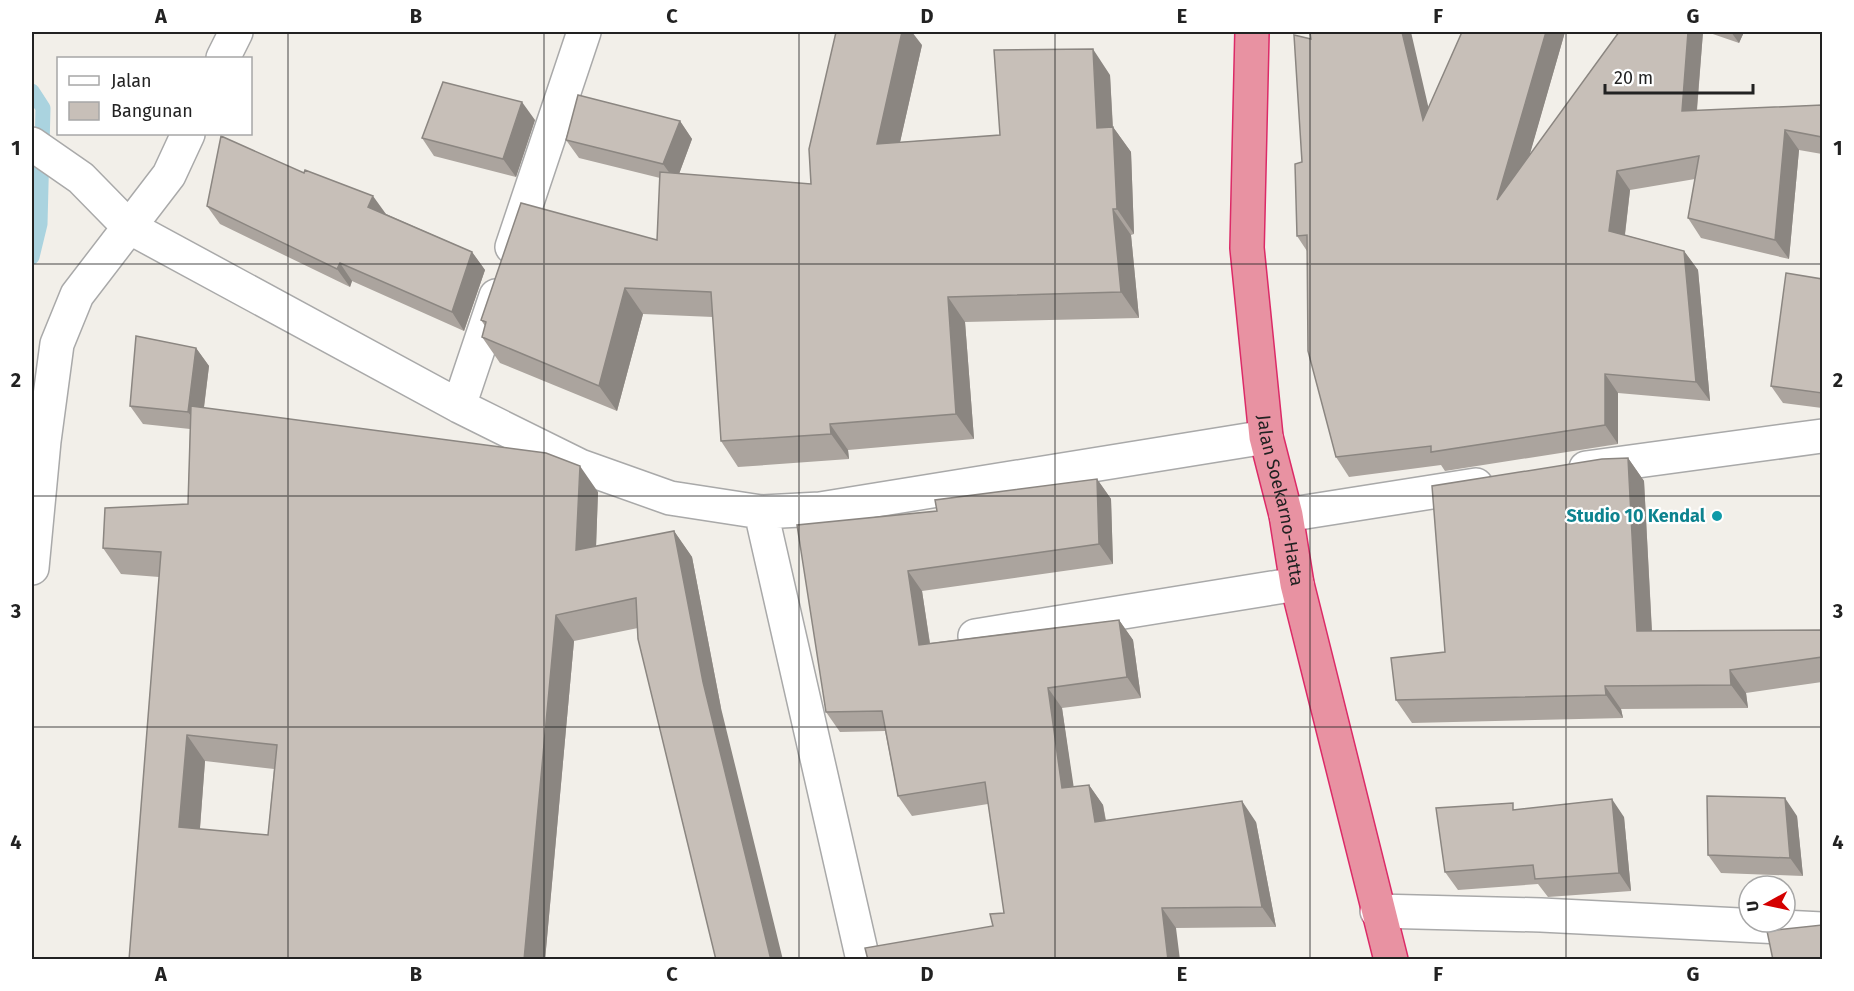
<svg xmlns="http://www.w3.org/2000/svg" width="1854" height="991" font-family="'Fira Sans',sans-serif">
  <style>
    .lines { fill: none; stroke-linecap: round; stroke-linejoin: round }
    .stream { stroke: #aad3df; stroke-width: 15 }
    .minor-casing { stroke: #a9a9a9; stroke-width: 36 }
    .highway-casing { stroke: #dc2a67; stroke-width: 36 }
    .minor { stroke: #fff; stroke-width: 33 }
    .highway { stroke: #e892a2; stroke-width: 33 }
    .wall { fill: #aba49e; fill-rule: evenodd }
    .shaded-wall { fill: #8b8681 }
    .building { fill: #c7bfb8; stroke: #8b8681; stroke-width: 1.5; fill-rule: evenodd }
    .grid { fill: none; stroke: #222; stroke-width: 1.5; stroke-opacity: 0.55 }
    .culture-dot { fill: #0f9aa8; stroke: #fff; stroke-width: 2 }
    .labels { text-anchor: middle; stroke-width: 4.5; stroke-linejoin: round; paint-order: stroke }
    .street-label { font-size: 18px; fill: #222; stroke: #fff }
    .culture-label { font-size: 18px; font-weight: bold; fill: #0d838f; stroke: #fff; text-anchor: end }
    .neatline { fill: none; stroke: #222; stroke-width: 2 }
    .grid-label { font-size: 20px; text-anchor: middle; font-weight: bold; fill: #222 }
  </style>
  <rect width="100%" height="100%" fill="#f2efe9"/>
  <g class="lines">
    <!-- stream -->
    <path class="stream" d="M32 91 43 108 40 224 32 257"/>
    <defs>
      <path id="minor" d="M223 58 236 32
        M32 144 81 178 129 227 459 406 580 466 670 498 761 512 820 509 1266 437
        M512 247 584 32
        M459 406 496 296
        M1586 468 1822 436
        M761 512 863 960
        M1286 515 1476 485
        M32 568 44 441 57 344 77 295 169 175 188 134
        M975 636 1297 584
        M1377 911 1541 915 1822 929"/>
      <g id="highway">
        <path id="s1" d="M1252 32 1247 248 1266 437 1286 515 1297 584 1391 960"/>
      </g>
    </defs>
    <!-- minor casing -->
    <use href="#minor" class="minor-casing"/>
    <!-- highway casing -->
    <use href="#highway" class="highway-casing"/>
    <!-- minor -->
    <use href="#minor" class="minor"/>
    <!-- highway -->
    <use href="#highway" class="highway"/>
  </g>
  <!-- wall -->
  <path class="wall" d="M1462 32H1565L1529 156 1619 32H1703L1697 111 1822 105V154L1799 150 1789 259 1701 238 1688 218 1695 179 1630 190 1625 235 1684 251 1698 270 1710 401 1618 393V444L1445 471 1441 465 1349 477 1336 457 1307 251 1297 236 1302 162 1429 107Z
    M1707 32H1744L1739 43Z
    M922 45 900 142 1000 135 1110 75 1113 127 1131 152 1134 234 1131 235 1139 318 965 322 974 439 848 450 849 459 738 467 721 441 713 317 643 314 617 411 500 363 482 337 485 326 481 320 657 240 660 178 579 158 566 140 680 121 692 139 679 174 811 184Z
    M535 120 516 177 434 156 422 138Z
    M207 206 386 214 472 252 485 270 464 331 352 281 350 287 220 224Z
    M1822 279V408L1783 403 1771 386Z
    M196 348 209 366 204 408 598 492 596 546 674 531 692 557 721 708 638 628 574 641 545 960H129L159 577 121 574 103 548 188 504 190 429 143 424 130 406ZM205 761 274 769 268 835 200 829Z
    M1628 458 1644 481 1652 631 1822 630V682L1746 693 1748 708 1621 709 1623 718 1412 723 1396 700 1445 652Z
    M1097 479 1111 499 1113 564 922 591 930 643 1119 620 1133 640 1141 698 1062 708 1073 787 1089 785 1103 805 1106 820 1256 822 1276 927 1176 928 993 926 1004 913 988 804 912 816 898 796 885 731 840 732 826 712 937 511Z
    M1517 809 1624 817 1631 891 1548 897 1538 884 1458 890 1445 872Z
    M1797 816 1803 876 1721 873 1708 855Z"/>
  <!-- shaded-wall -->
  <path class="shaded-wall" d="M902 32H912L922 45 894 169 877 144Z
    M1402 32H1411L1436 140 1423 120Z
    M1546 32H1565L1511 220 1497 200Z
    M1688 32H1703L1695 131 1682 111Z
    M1731 32H1744L1739 43Z
    M1093 49 1110 75 1114 153 1097 128Z
    M522 102 535 120 516 177 503 159Z
    M680 121 692 139 676 182 663 164Z
    M1113 127 1131 152 1134 234 1117 209Z
    M1785 130 1799 150 1789 259 1775 240Z
    M1617 171 1630 190 1623 250 1609 231Z
    M373 196 386 214 380 226 368 207Z
    M1113 209 1131 235 1139 318 1121 292Z
    M1684 251 1698 270 1710 401 1696 382Z
    M472 252 485 270 464 331 452 312Z
    M340 263 352 281 350 287 337 269Z
    M625 288 643 314 617 411 599 386Z
    M948 297 965 322 974 439 956 414Z
    M196 348 209 366 201 430 188 412Z
    M1605 374 1618 393V444L1605 425Z
    M830 424 848 450 849 459 831 434Z
    M1628 458 1644 481 1653 654 1637 631Z
    M580 466 598 492 595 576 576 550Z
    M1097 479 1111 499 1113 564 1099 544Z
    M674 531 692 557 721 708 783 960H771L703 682Z
    M908 571 922 591 933 665 919 645Z
    M556 615 574 641 545 960H524Z
    M1119 620 1133 640 1141 698 1127 677Z
    M1730 670 1746 693 1748 708 1731 685Z
    M1605 686 1621 709 1623 718 1606 695Z
    M1048 688 1062 708 1077 809 1062 788Z
    M187 735 205 761 198 853 179 827Z
    M1089 785 1103 805 1109 842 1095 822Z
    M1785 798 1797 816 1803 876 1790 858Z
    M1612 799 1624 817 1631 891 1619 873Z
    M1242 801 1256 822 1276 927 1262 907Z
    M1162 908 1176 928 1180 960H1168Z"/>
  <!-- building -->
  <path class="building" d="M836 32H902L877 144 1000 135 994 50 1093 49 1097 128 1113 127 1117 209H1113L1121 292 948 297 956 414 830 424 831 434 721 441 711 292 625 288 599 386 482 337 486 322 481 320 521 203 657 240 660 172 811 184 809 149Z
    M1310 32H1402L1423 120 1462 32H1546L1497 200 1619 32H1688L1682 111 1822 105V137L1785 130 1775 240 1688 218 1699 156 1617 171 1609 231 1684 251 1696 382 1605 374V425L1431 452V446L1336 457 1308 351 1307 235 1297 236 1295 164 1302 162 1294 35 1311 39Z
    M443 82 522 102 503 159 422 138Z
    M578 95 680 121 663 164 566 140Z
    M221 136 304 173 305 170 373 196 368 207 472 252 452 312 340 263 337 269 207 206Z
    M1786 273 1822 279V393L1771 386Z
    M136 336 196 348 188 412 130 406Z
    M191 406 546 453 580 466 576 550 674 531 703 682 771 960H716L638 639 636 598 556 615 524 960H129L161 552 103 548 105 508 188 504ZM187 735 277 745 268 835 179 827Z
    M1628 458 1637 631 1822 630V657L1730 670 1731 685 1605 686 1606 695 1396 700 1391 658 1445 652 1432 486 1602 459Z
    M1097 479 1099 544 908 571 919 645 1119 620 1127 677 1048 688 1062 788 1089 785 1095 822 1242 801 1262 907 1162 908 1168 960H868L865 948 993 926 990 914 1004 913 985 782 898 796 882 711 826 712 797 525 937 511 935 500Z
    M1707 796 1785 798 1790 858 1708 855Z
    M1612 799 1619 873 1535 879 1533 865 1445 872 1436 808 1513 803V810Z
    M1822 925V960H1773L1767 931Z"/>
  <!-- grid -->
  <path class="grid" d="M288 32V960M544 32V960M799 32V960M1055 32V960M1310 32V960M1566 32V960M32 264H1822M32 496H1822M32 727H1822"/>
  <!-- markers -->
  <circle class="culture-dot" cx="1717" cy="516" r="6"/>
  <g class="labels">
    <!-- street labels -->
    <g class="street-label">
      <text dy="6" stroke="none"><textPath href="#s1" startOffset="471">Jalan Soekarno-Hatta</textPath></text>
    </g>
    <!-- culture labels -->
    <g class="culture-label">
      <text x="1705" y="522">Studio 10 Kendal</text>
    </g>
  </g>
  <!-- border -->
  <rect width="1854" height="991" fill="none" stroke="#ffffff" stroke-width="66"/>
  <!-- legend -->
  <rect x="57" y="57" width="195" height="78" fill="#ffffff" stroke="#a7a7a7" stroke-width="1.5"/>
  <rect x="69" y="76" width="30" height="9" fill="#ffffff" stroke="#a7a7a7" stroke-width="1.5"/>
  <text x="111" y="87" font-size="18" fill="#222222">Jalan</text>
  <rect x="69" y="102" width="30" height="18" fill="#c7bfb8" stroke="#a7a7a7" stroke-width="1.5"/>
  <text x="111" y="117" font-size="18" fill="#222222">Bangunan</text>
  <!-- north arrow -->
  <g transform="translate(1767 904) rotate(262)"><circle r="28" fill="#ffffff" stroke="#a7a7a7" stroke-width="1.5"/>
  <path d="M0-4.5L10 22L0 15L-10 22Z" fill="#d40000"/>
  <text y="-9" font-size="16" font-weight="bold" text-anchor="middle" fill="#222222">U</text>
  </g>
  <!-- scale -->
  <path d="M1605 84v9h148v-9" fill="none" stroke="#222222" stroke-width="3"/>
  <text x="1614" y="84" font-size="18" fill="#222222" stroke="#ffffff" stroke-width="4.5" paint-order="stroke">20 m</text>
  <rect x="33" y="33" width="1788" height="925" class="neatline"/>
  <g class="grid-label">
    <text x="161" y="23">A</text>
    <text x="416" y="23">B</text>
    <text x="672" y="23">C</text>
    <text x="927" y="23">D</text>
    <text x="1182" y="23">E</text>
    <text x="1438" y="23">F</text>
    <text x="1693" y="23">G</text>
    <text x="16" y="155">1</text>
    <text x="1838" y="155">1</text>
    <text x="16" y="387">2</text>
    <text x="1838" y="387">2</text>
    <text x="16" y="618">3</text>
    <text x="1838" y="618">3</text>
    <text x="16" y="849">4</text>
    <text x="1838" y="849">4</text>
    <text x="161" y="981">A</text>
    <text x="416" y="981">B</text>
    <text x="672" y="981">C</text>
    <text x="927" y="981">D</text>
    <text x="1182" y="981">E</text>
    <text x="1438" y="981">F</text>
    <text x="1693" y="981">G</text>
  </g>
</svg>
